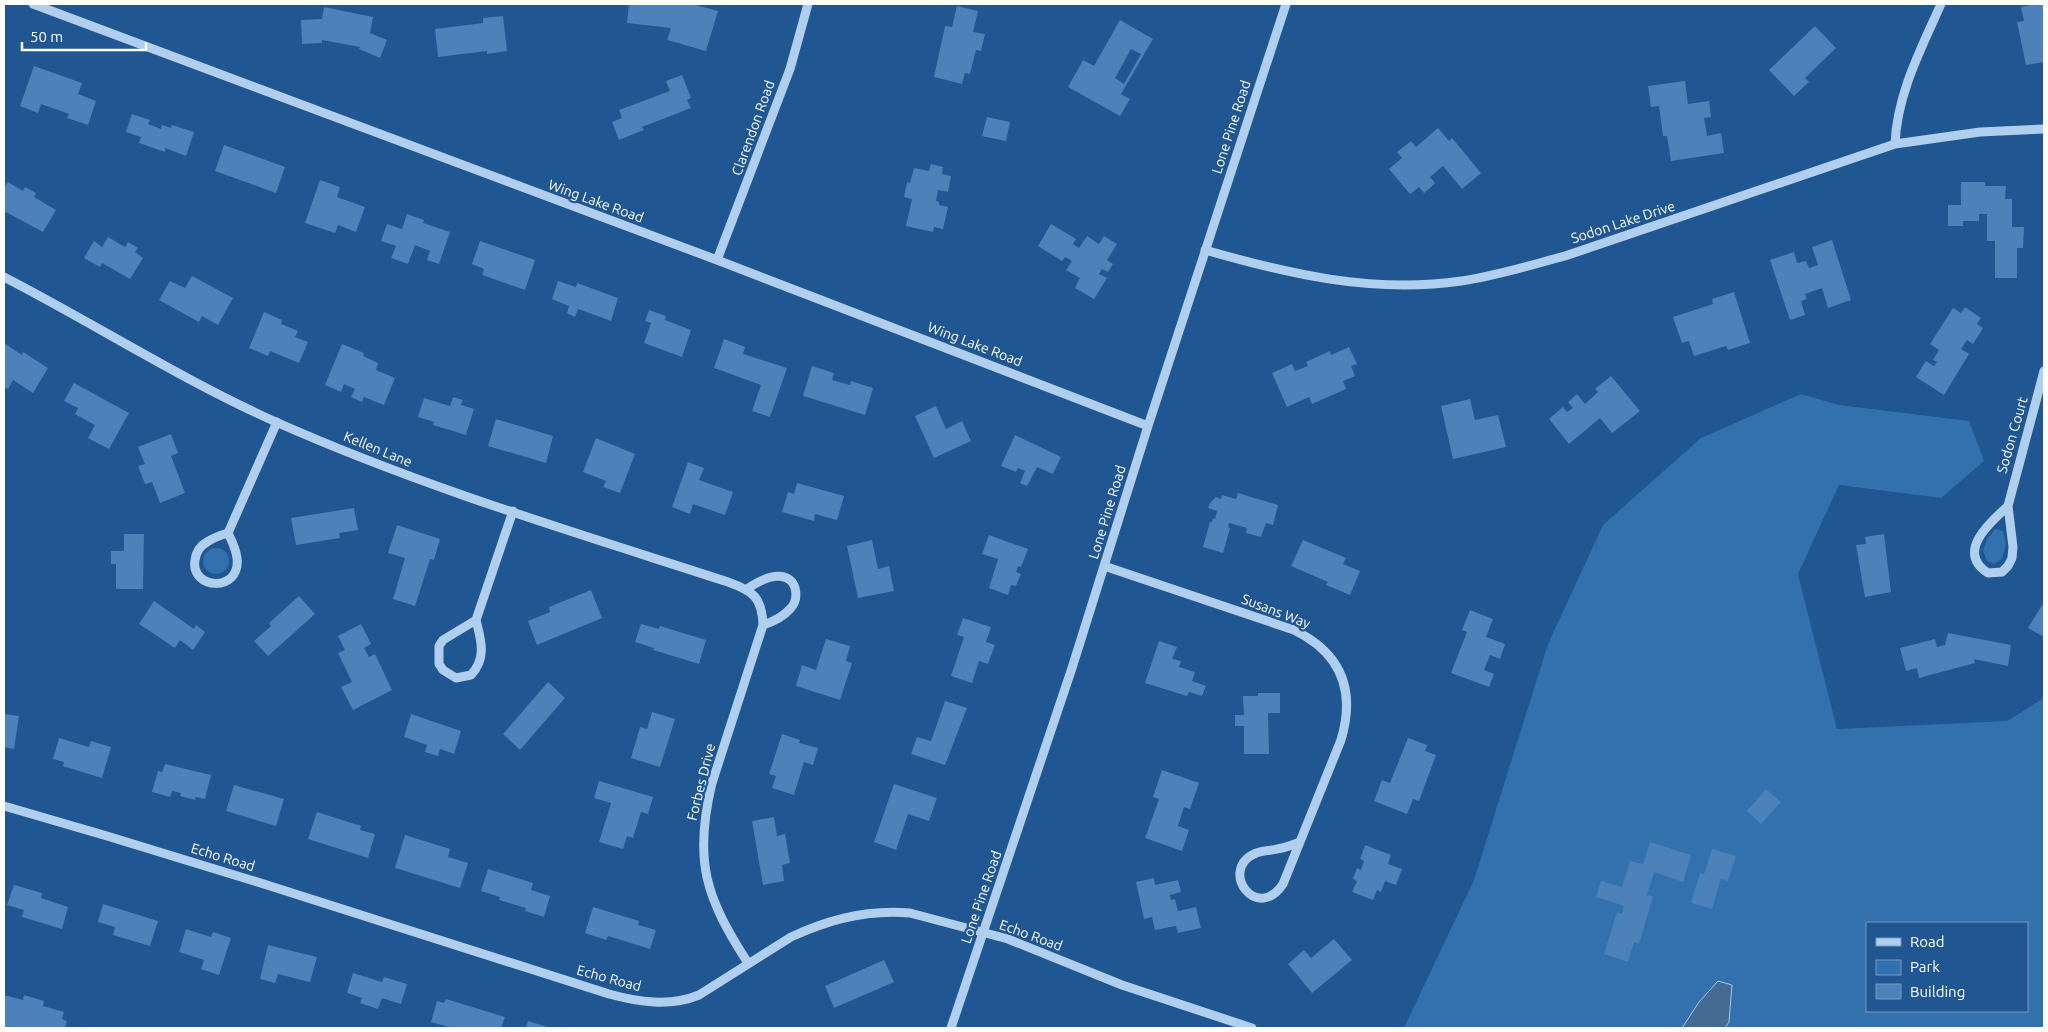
<svg xmlns="http://www.w3.org/2000/svg" width="2048" height="1032" font-family="Ubuntu,sans-serif">
  <style>
    .green { fill: #3370ae; fill-rule: evenodd }
    .water { fill: #446b94; stroke: #a4caee }
    .building { fill: #4c81b9; fill-rule: evenodd }
    .lines { fill: none; stroke-linecap: round; stroke-linejoin: round }
    .minor { stroke: #b0ceed; stroke-width: 9 }
    .labels { text-anchor: middle; stroke-width: 4.5; stroke-linejoin: round; paint-order: stroke }
    .street-label { font-size: 14px; fill: #fff; stroke: #205691 }
  </style>
  <rect width="100%" height="100%" fill="#205691"/>
  <!-- green -->
  <path class="green" d="M1801 394 1839 405 1969 421 1984 461 1941 498 1839 485 1798 574 1837 729 2007 721 2044 698V1028H1404L1474 880 1548 644 1603 525 1701 438ZM1867 923H2027V1011H1867Z
    M1995 529 2003 531 2006 544 2002 559 1994 564 1987 561 1983 551 1987 539Z
    M203 561a13 13 0 1 1 26 0a13 13 0 1 1-26 0Z"/>
  <!-- water -->
  <path class="water" d="M1718 981 1732 985 1729 1022 1725 1028H1682L1699 1002Z"/>
  <!-- building -->
  <path class="building" d="M629 4H692L718 11 706 51 667 40 671 28 627 23Z
    M2035 4H2044V62L2026 65 2017 22 2024 21 2021 7Z
    M957 6 978 11 973 32 985 34 981 51 976 50 970 74 965 73 962 84 934 77 945 26 952 27Z
    M324 7 373 17 370 33 387 40 380 58 359 49 360 47 322 40V43L302 44 301 20 322 19Z
    M503 16 507 51 487 54V51L438 57 435 29 483 23V18Z
    M1120 20 1153 39 1121 94 1130 99 1120 116 1068 87 1083 60 1094 66ZM1131 49 1141 54 1124 84 1115 78Z
    M1815 26 1836 48 1805 78 1809 82 1794 96 1769 70Z
    M34 66 82 83 78 94 96 101 88 125 67 118 69 114 41 104 38 113 20 106Z
    M682 75 691 98 687 100 691 108 642 127 644 130 619 140 612 122 622 118 619 110 670 91 666 81Z
    M1685 81 1688 104 1709 101 1711 117 1704 118 1707 136 1721 133 1724 153 1671 161 1667 136H1663L1659 106 1651 107 1648 86Z
    M132 114 150 120 148 124 161 129 162 125 171 128 172 125 194 132 186 156 165 148V152L139 143 141 137 126 132Z
    M987 117 1010 122 1006 141 982 136Z
    M1438 128 1449 141 1452 138 1481 173 1462 189 1443 166 1430 177 1435 183 1430 188 1424 193 1419 187 1410 194 1389 169 1402 158 1397 152 1411 141 1416 147Z
    M224 145 285 167 276 193 215 171Z
    M931 164 943 167 942 174 951 176 948 192 938 190 936 201 939 202V205L948 207 943 229 934 227 933 232 906 226 912 199 904 197 907 182 910 183 914 168 929 171Z
    M320 180 340 187 337 197 365 207 356 232 338 225 335 233 305 223Z
    M8 182 23 191 25 187 36 193 34 197 56 210 43 232 4 211V188Z
    M1961 182H1985V186H2006L2005 199H2012V227H2024L2023 248H2017V278H1995V241H1987V214H1979V221H1963V226H1948V205H1961Z
    M407 214 424 220 423 223 450 232 439 264 427 260 430 251 415 245 408 264 391 258 396 246 381 241 387 224 402 229Z
    M1051 224 1076 239 1073 244 1079 248 1087 236 1099 244 1104 236 1117 244 1107 260 1113 264 1108 272 1102 269 1099 274 1107 278 1094 299 1075 288 1080 278 1066 270 1072 261 1065 257 1062 261 1038 246Z
    M108 237 125 247 128 242 138 248 135 252 143 258 130 279 102 263 100 267 84 258 94 241 102 247Z
    M1832 240 1851 300 1828 308 1822 288 1805 294 1807 299 1801 301 1805 315 1790 320 1770 260 1794 252 1797 263 1806 261 1809 268 1818 265 1812 247Z
    M480 241 535 260 525 290 482 275 484 269 472 264Z
    M192 276 233 298 218 325 202 316 199 322 159 300 170 281 185 288Z
    M558 281 576 287 577 283 618 298 611 321 578 309 575 317 567 313 569 306 552 299Z
    M1734 292 1750 343 1728 350 1726 346 1694 356 1689 341 1682 343 1673 317 1713 304 1712 299Z
    M1965 307 1981 318 1977 324 1983 328 1973 344 1967 340 1961 349 1969 354 1944 395 1916 377 1926 361 1934 366 1937 362 1933 360 1939 350 1930 344 1953 308 1961 313Z
    M649 310 666 316 665 320 691 330 682 357 644 343 651 323 645 321Z
    M264 312 282 320 281 324 298 331 295 337 308 342 299 363 270 351 268 356 249 348Z
    M724 339 745 347 743 354 787 368 770 417 752 411 761 385 714 368Z
    M4 343 22 355 23 352 48 368 33 393 13 380 8 389 4 387Z
    M342 344 364 353 363 356 378 363 376 370 395 378 384 405 364 397 362 402 351 397 355 389 344 384 341 392 325 385Z
    M1349 347 1357 364 1351 366 1355 376 1343 381 1346 389 1312 404 1309 397 1287 407 1272 373 1292 364 1295 371 1308 366 1306 362 1330 351 1331 355Z
    M812 366 834 373 832 380 850 385 851 381 873 388 865 415 803 396Z
    M1611 376 1640 411 1612 433 1600 418 1569 444 1549 419 1563 407 1567 412 1573 408 1568 402 1577 394 1585 404 1598 392 1595 389Z
    M74 383 129 413 109 449 88 438 95 425 75 414 78 408 64 401Z
    M453 397 463 400 461 405 474 409 466 435 433 425 434 422 418 417 424 398 450 406Z
    M1470 399 1475 420 1498 415 1506 447 1453 459 1441 406Z
    M936 406 946 429 962 421 971 441 934 458 915 416Z
    M496 419 553 436 546 463 488 446Z
    M171 434 178 453 171 456 185 493 160 503 152 482 145 484 138 466 145 464 138 447Z
    M1015 435 1061 457 1053 474 1037 467 1027 486 1020 483 1025 471 1018 468 1016 472 1001 466Z
    M596 438 635 454 620 493 603 487 606 481 583 472Z
    M688 462 704 468 699 480 733 492 725 515 693 504 690 514 672 507Z
    M797 483 844 496 837 520 815 514 814 521 782 512 788 492 794 494Z
    M1238 493 1278 505 1273 525 1266 523 1261 537 1246 533 1247 528 1229 523 1228 527 1230 528 1223 553 1203 547 1210 522H1212L1213 518 1215 519 1217 511 1208 508 1210 503 1216 497 1221 499 1222 495 1236 499Z
    M354 508 358 530 339 533 340 538 296 545 291 518Z
    M397 525 440 539 434 560 430 559 415 606 393 599 405 558 388 553Z
    M124 534H144L143 589H116V564H111V551H124Z
    M1884 534 1891 592 1865 597 1856 545 1866 544 1865 537Z
    M989 535 1028 549 1021 567 1018 566 1016 572 1021 574 1016 586 1011 585 1008 595 989 588 998 559 982 554Z
    M872 540 878 569 889 566 894 591 858 598 847 546Z
    M1303 540 1346 558 1343 564 1360 571 1350 595 1326 585 1328 582 1291 566Z
    M591 590 602 618 537 645 528 621 550 612 549 607Z
    M299 596 315 614 268 656 254 641 271 626 269 623Z
    M154 601 194 629 196 625 205 632 193 650 180 640 175 648 139 624Z
    M2044 602V637L2028 628Z
    M1470 610 1493 619 1486 637 1505 644 1500 659 1490 655 1484 670 1494 674 1489 687 1451 673 1467 632 1462 630Z
    M963 618 991 627 986 642 995 645 988 664 979 661 972 683 951 676 964 637 957 635Z
    M361 624 371 644 364 648 369 657 375 654 392 690 353 710 341 687 352 682 338 653 345 650 338 636Z
    M641 624 659 629 660 626 706 640 699 664 653 650 654 648 635 642Z
    M1948 633 2011 645 2008 666 1974 659 1975 663 1919 678 1917 668 1906 671 1900 648 1935 639 1937 647 1945 645Z
    M826 639 850 646 846 661 852 663 840 700 796 686 802 665 816 670Z
    M1159 641 1177 647 1172 659 1181 661 1179 667 1195 672 1192 681 1206 686 1202 696 1189 692 1187 696 1145 683Z
    M548 682 565 698 520 750 503 734Z
    M1258 693H1280V713H1268L1269 754H1244V726H1235V715H1244L1243 696H1258Z
    M945 701 967 708 945 765 911 754 917 737 931 741Z
    M652 712 675 719 660 767 631 758 640 727 647 729Z
    M4 714 19 716 14 749 4 747Z
    M411 714 461 731 454 754 440 749 438 756 425 752 427 745 404 737Z
    M782 734 800 740 799 743 818 748 813 765 804 762 794 795 772 788 776 776 769 774Z
    M59 738 89 747 91 741 111 747 102 778 63 766 64 762 53 759Z
    M1408 738 1427 745 1425 751 1436 755 1419 801 1413 799 1407 814 1374 801 1382 780 1390 783Z
    M165 764 211 775 205 799 196 797 195 800 180 796 181 793 172 791 170 797 152 792 158 771 162 772Z
    M1162 770 1199 783 1190 809 1184 807 1178 826 1189 830 1182 851 1145 838 1159 799 1153 797Z
    M599 781 653 797 648 814 641 812 633 838 627 836 623 849 599 842 611 803 594 798Z
    M894 784 937 798 929 821 908 814 896 850 874 842Z
    M234 785 284 799 276 826 226 811Z
    M1766 789 1781 802 1761 824 1747 811Z
    M317 812 361 826 360 830 375 834 368 858 308 839Z
    M774 817 777 836 785 834 790 863 782 865 784 881 763 885 752 821Z
    M405 835 450 849 448 857 468 863 460 888 395 868Z
    M1650 842 1691 855 1683 882 1654 872 1647 895 1653 896 1639 944 1634 942 1628 962 1604 954 1617 912 1622 914 1624 906 1596 897 1601 881 1622 887 1630 861 1643 864Z
    M1365 845 1391 855 1388 864 1402 869 1396 885 1385 881 1381 892 1377 890 1373 900 1352 892 1357 881 1353 879 1357 868 1361 870 1364 861 1360 859Z
    M1712 849 1736 856 1728 881 1721 879 1712 909 1691 903 1700 873 1704 874Z
    M488 869 533 883 531 890 550 896 544 917 525 911 526 908 499 900 500 897 481 891Z
    M1154 878 1155 885 1178 880 1181 892 1170 895 1171 900 1175 899 1178 911 1196 907 1201 928 1178 933 1176 926 1155 930 1152 917 1144 919 1136 882Z
    M14 885 42 893 41 898 68 907 62 929 22 917 24 910 7 905Z
    M103 904 158 921 150 946 113 935 115 927 98 922Z
    M593 907 639 921 638 925 656 930 650 949 608 936 606 940 585 933Z
    M186 929 211 937 213 932 231 938 219 975 201 969 204 960 179 952Z
    M1334 939 1352 960 1312 993 1288 964 1304 950 1311 958Z
    M268 945 317 957 310 982 278 974 275 983 260 979Z
    M884 960 894 982 834 1008 825 986Z
    M353 973 382 982 384 977 407 984 401 1004 382 998 378 1009 360 1003 362 998 347 993Z
    M4 995 23 1000 24 995 44 1001 43 1006 64 1012 62 1019 67 1021 65 1028H4Z
    M446 999 505 1017 501 1028H453L431 1022 437 1001 444 1003Z
    M528 1021 551 1028H526Z"/>
  <g class="lines">
    <!-- minor -->
    <path class="minor" d="M33 4 717 260 1148 426
      M1895 144C1897 94 1921 49 1941 4
      M1205 250C1288 274 1374 294 1461 281 1496 276 1531 265 1565 256L1895 144 1980 132 2044 129
      M717 260 790 69 808 4
      M4 277C95 324 182 380 276 422 422 487 577 533 728 582 753 591 762 597 763 625L712 783C693 861 706 898 748 963
      M2008 506C1989 523 1956 552 1988 573L2002 572 2008 566 2012 558 2013 547 2008 506 2044 371
      M228 533C232 541 236 549 237 558 241 593 190 590 195 560 196 553 200 546 207 542 213 538 221 535 228 533L277 422
      M1104 566 1294 630C1341 653 1356 690 1341 740L1283 884C1257 923 1219 871 1254 854 1261 850 1270 851 1277 849 1285 848 1292 845 1300 842
      M747 589C757 582 771 574 784 577 798 581 799 600 790 609 783 617 772 622 763 625
      M476 620C481 640 487 658 471 675L456 678 443 670 439 664V646L443 640 476 620 513 511
      M4 806 107 836 267 885 609 994C638 1002 670 1007 699 995L791 937C829 919 868 909 910 913L1008 939 1122 985 1252 1028
      M951 1028 1072 668 1148 426 1286 4"/>
  </g>
  <g class="labels">
    <!-- street labels -->
    <g class="street-label">
      <text transform="translate(1231 127) rotate(-72)" y="5">Lone Pine Road</text>
      <text transform="translate(753 128) rotate(-70)" y="5">Clarendon Road</text>
      <text transform="translate(596 201) rotate(20)" y="5">Wing Lake Road</text>
      <text transform="translate(1623 222) rotate(-18)" y="5">Sodon Lake Drive</text>
      <text transform="translate(975 344) rotate(21)" y="5">Wing Lake Road</text>
      <text transform="translate(2012 435) rotate(-74)" y="5">Sodon Court</text>
      <text transform="translate(378 449) rotate(22)" y="5">Kellen Lane</text>
      <text transform="translate(1107 512) rotate(-73)" y="5">Lone Pine Road</text>
      <text transform="translate(1276 611) rotate(21)" y="5">Susans Way</text>
      <text transform="translate(701 782) rotate(-76)" y="5">Forbes Drive</text>
      <text transform="translate(223 857) rotate(17)" y="5">Echo Road</text>
      <text transform="translate(981 897) rotate(-71)" y="5">Lone Pine Road</text>
      <text transform="translate(1031 935) rotate(20)" y="5">Echo Road</text>
      <text transform="translate(609 978) rotate(15)" y="5">Echo Road</text>
    </g>
  </g>
  <!-- border -->
  <rect width="2048" height="1032" fill="none" stroke="#ffffff" stroke-width="10"/>
  <!-- legend -->
  <rect x="1866" y="922" width="162" height="90" fill="#205691" stroke="#799abd"/>
  <rect x="1876" y="938" width="25" height="8" fill="#b0ceed" stroke="#799abd"/>
  <text x="1910" y="947" font-size="15" fill="#ffffff">Road</text>
  <rect x="1876" y="960" width="25" height="15" fill="#3370ae" stroke="#799abd"/>
  <text x="1910" y="972" font-size="15" fill="#ffffff">Park</text>
  <rect x="1876" y="984" width="25" height="15" fill="#4c81b9" stroke="#799abd"/>
  <text x="1910" y="997" font-size="15" fill="#ffffff">Building</text>
  <!-- scale -->
  <path d="M22 42v8h124v-8" fill="none" stroke="#ffffff" stroke-width="2.5"/>
  <text x="30" y="42" font-size="15" fill="#ffffff" stroke="#205691" stroke-width="4" paint-order="stroke">50 m</text>
</svg>
